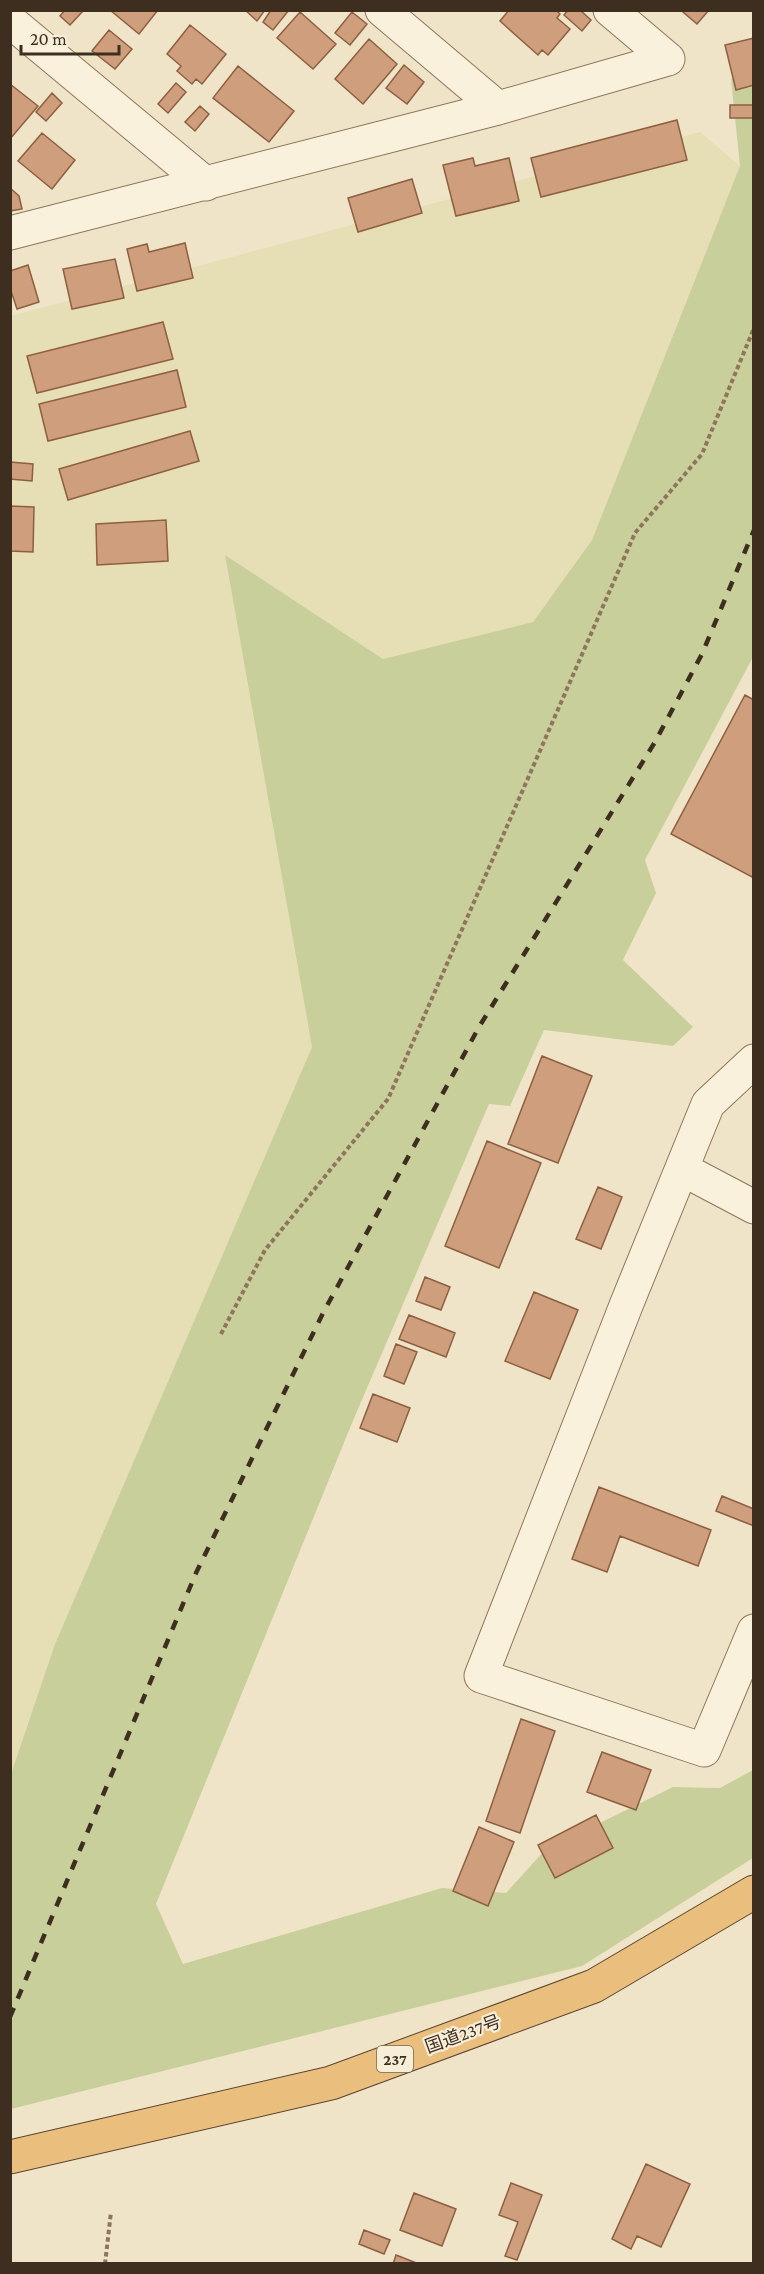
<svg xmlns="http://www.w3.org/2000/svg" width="764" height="2274" font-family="'Crimson Pro','Noto Sans JP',serif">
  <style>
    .farmland { fill: #e6deb5 }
    .green { fill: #c9cf9b }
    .building { fill: #cf9f7d; stroke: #8d5f41; stroke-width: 1.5 }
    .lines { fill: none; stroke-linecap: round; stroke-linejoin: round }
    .minor-casing { stroke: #8d765c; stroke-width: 35 }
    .trunk-casing { stroke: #5b4430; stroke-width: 35 }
    .path { stroke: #8d765c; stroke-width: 4; stroke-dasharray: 4.5 3; stroke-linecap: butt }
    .minor { stroke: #faf1dc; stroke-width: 33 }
    .trunk { stroke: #eabe7c; stroke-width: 33 }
    .rail { stroke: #3d2e20; stroke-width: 4.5; stroke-dasharray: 10 10; stroke-linecap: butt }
    .labels { text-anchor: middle; stroke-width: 4.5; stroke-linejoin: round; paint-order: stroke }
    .shield { fill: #f7eed8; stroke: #756857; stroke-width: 1.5 }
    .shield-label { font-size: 16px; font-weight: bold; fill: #3d2e20 }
    .street-label { font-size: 18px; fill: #3d2e20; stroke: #f7eed8 }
  </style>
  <rect width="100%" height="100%" fill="#f0e4c8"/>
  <!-- farmland -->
  <path class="farmland" d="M700 132 740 166 592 540 533 622 383 659 225 556 312 1047 55 1644 11 1774V316Z"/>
  <!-- green -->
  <path class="green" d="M753 74V657L645 860 656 893 623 960 693 1027 673 1046 544 1030 510 1106 489 1104 352 1423 156 1904 183 1964 442 1888 506 1893 545 1850 673 1787 720 1788 753 1770V1858L582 1966 11 2109V1774L55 1644 312 1047 225 555 383 659 533 622 592 540 740 166 731 79Z"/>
  <!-- building -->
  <path class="building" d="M65 10H84L70 25 60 16Z
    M110 10H158L139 34Z
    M245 10H265L257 21Z
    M271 10H289L273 30 263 22Z
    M509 10H556L560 14 557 18 570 29 548 55 542 50 538 55 500 21Z
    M568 10H580L591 20 582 31 564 15Z
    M684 10H709L697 24 683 12Z
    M300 12 336 44 313 69 277 38Z
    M352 12 367 24 350 45 335 33Z
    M190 25 226 54 202 84 196 79 192 84 177 71 181 66 167 54Z
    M109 30 132 49 115 69 92 51Z
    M754 38V85L736 90 725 45Z
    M369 39 397 64 363 104 335 79Z
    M404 65 424 82 407 104 386 88Z
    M238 66 294 111 269 142 213 98Z
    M176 83 186 92 168 113 158 104Z
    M10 84 38 106 10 139Z
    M52 93 62 103 46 121 36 112Z
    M730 105H754V118H730Z
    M200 106 209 114 195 131 185 122Z
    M677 120 687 160 541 197 531 158Z
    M42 133 75 160 52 189 18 161Z
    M473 158 475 166 509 158 519 201 456 216 443 165Z
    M412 179 422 213 358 232 348 198Z
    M10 188 19 196 22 209 10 211Z
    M185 243 193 278 137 291 127 249 147 244 149 252Z
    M115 259 124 298 72 309 63 269Z
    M28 265 39 302 17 309 10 288V271Z
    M163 322 173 359 37 393 27 356Z
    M177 370 186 407 48 441 39 404Z
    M190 431 199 461 68 500 59 469Z
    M10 462 33 464 32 481 10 479Z
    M10 506 34 507 33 552 10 551Z
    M166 520 168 561 97 565 96 524Z
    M745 695 754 700V878L671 834Z
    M542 1056 592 1076 558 1163 508 1144Z
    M487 1141 541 1163 499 1268 445 1246Z
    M598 1187 622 1197 601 1249 576 1239Z
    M425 1277 450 1287 441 1310 416 1301Z
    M534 1292 578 1310 550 1379 505 1361Z
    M409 1315 455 1333 446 1357 399 1339Z
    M396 1344 417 1352 404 1384 384 1376Z
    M373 1394 410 1408 397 1442 360 1428Z
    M599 1487 711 1530 698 1566 620 1536 607 1572 572 1559Z
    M722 1496 754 1509V1526L716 1511Z
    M521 1719 555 1731 520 1833 486 1821Z
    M602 1752 651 1770 636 1810 587 1792Z
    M596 1815 613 1848 555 1878 538 1845Z
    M479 1827 514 1842 488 1906 453 1891Z
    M646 2164 690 2184 661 2247 637 2236 631 2249 612 2239Z
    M511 2183 542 2195 517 2260 505 2256 518 2222 499 2215Z
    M414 2193 456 2209 442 2246 400 2230Z
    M364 2230 390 2240 384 2254 359 2244Z
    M396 2255 419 2264H393Z"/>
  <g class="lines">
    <defs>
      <path id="minor" d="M382 10 498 108
        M610 10 668 59
        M10 21 206 184
        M10 233 498 108 668 59
        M754 1061 708 1104 627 1303 481 1676 704 1750 754 1631
        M682 1169 754 1207"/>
      <path id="trunk" d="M10 2157 331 2083 594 1986 754 1892"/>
    </defs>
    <!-- minor casing -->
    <use href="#minor" class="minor-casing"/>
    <!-- trunk casing -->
    <use href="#trunk" class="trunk-casing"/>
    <!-- path -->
    <path class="path" d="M221 1334 265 1250 388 1099 635 533 702 454 754 328
      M105 2264 111 2212"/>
    <!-- minor -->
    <use href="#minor" class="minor"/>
    <!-- trunk -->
    <use href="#trunk" class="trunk"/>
    <!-- rail -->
    <path class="rail" d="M10 2017 196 1573 323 1313 479 1027 655 742 702 654 754 530"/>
  </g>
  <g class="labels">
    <!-- shield labels -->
    <rect class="shield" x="377" y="2046" width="36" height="26" rx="4.5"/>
    <g class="shield-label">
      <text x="395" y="2065">237</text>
    </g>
    <!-- street labels -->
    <g class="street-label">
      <text transform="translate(463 2034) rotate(-20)" y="6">国道237号</text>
    </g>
  </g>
  <!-- border -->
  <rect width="764" height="2274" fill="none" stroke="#3d2e20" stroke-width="24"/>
  <!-- scale -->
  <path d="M21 45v9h98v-9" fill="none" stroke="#3d2e20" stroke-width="3"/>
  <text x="30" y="45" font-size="18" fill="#3d2e20" stroke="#f7eed8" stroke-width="4.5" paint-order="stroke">20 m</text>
</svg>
